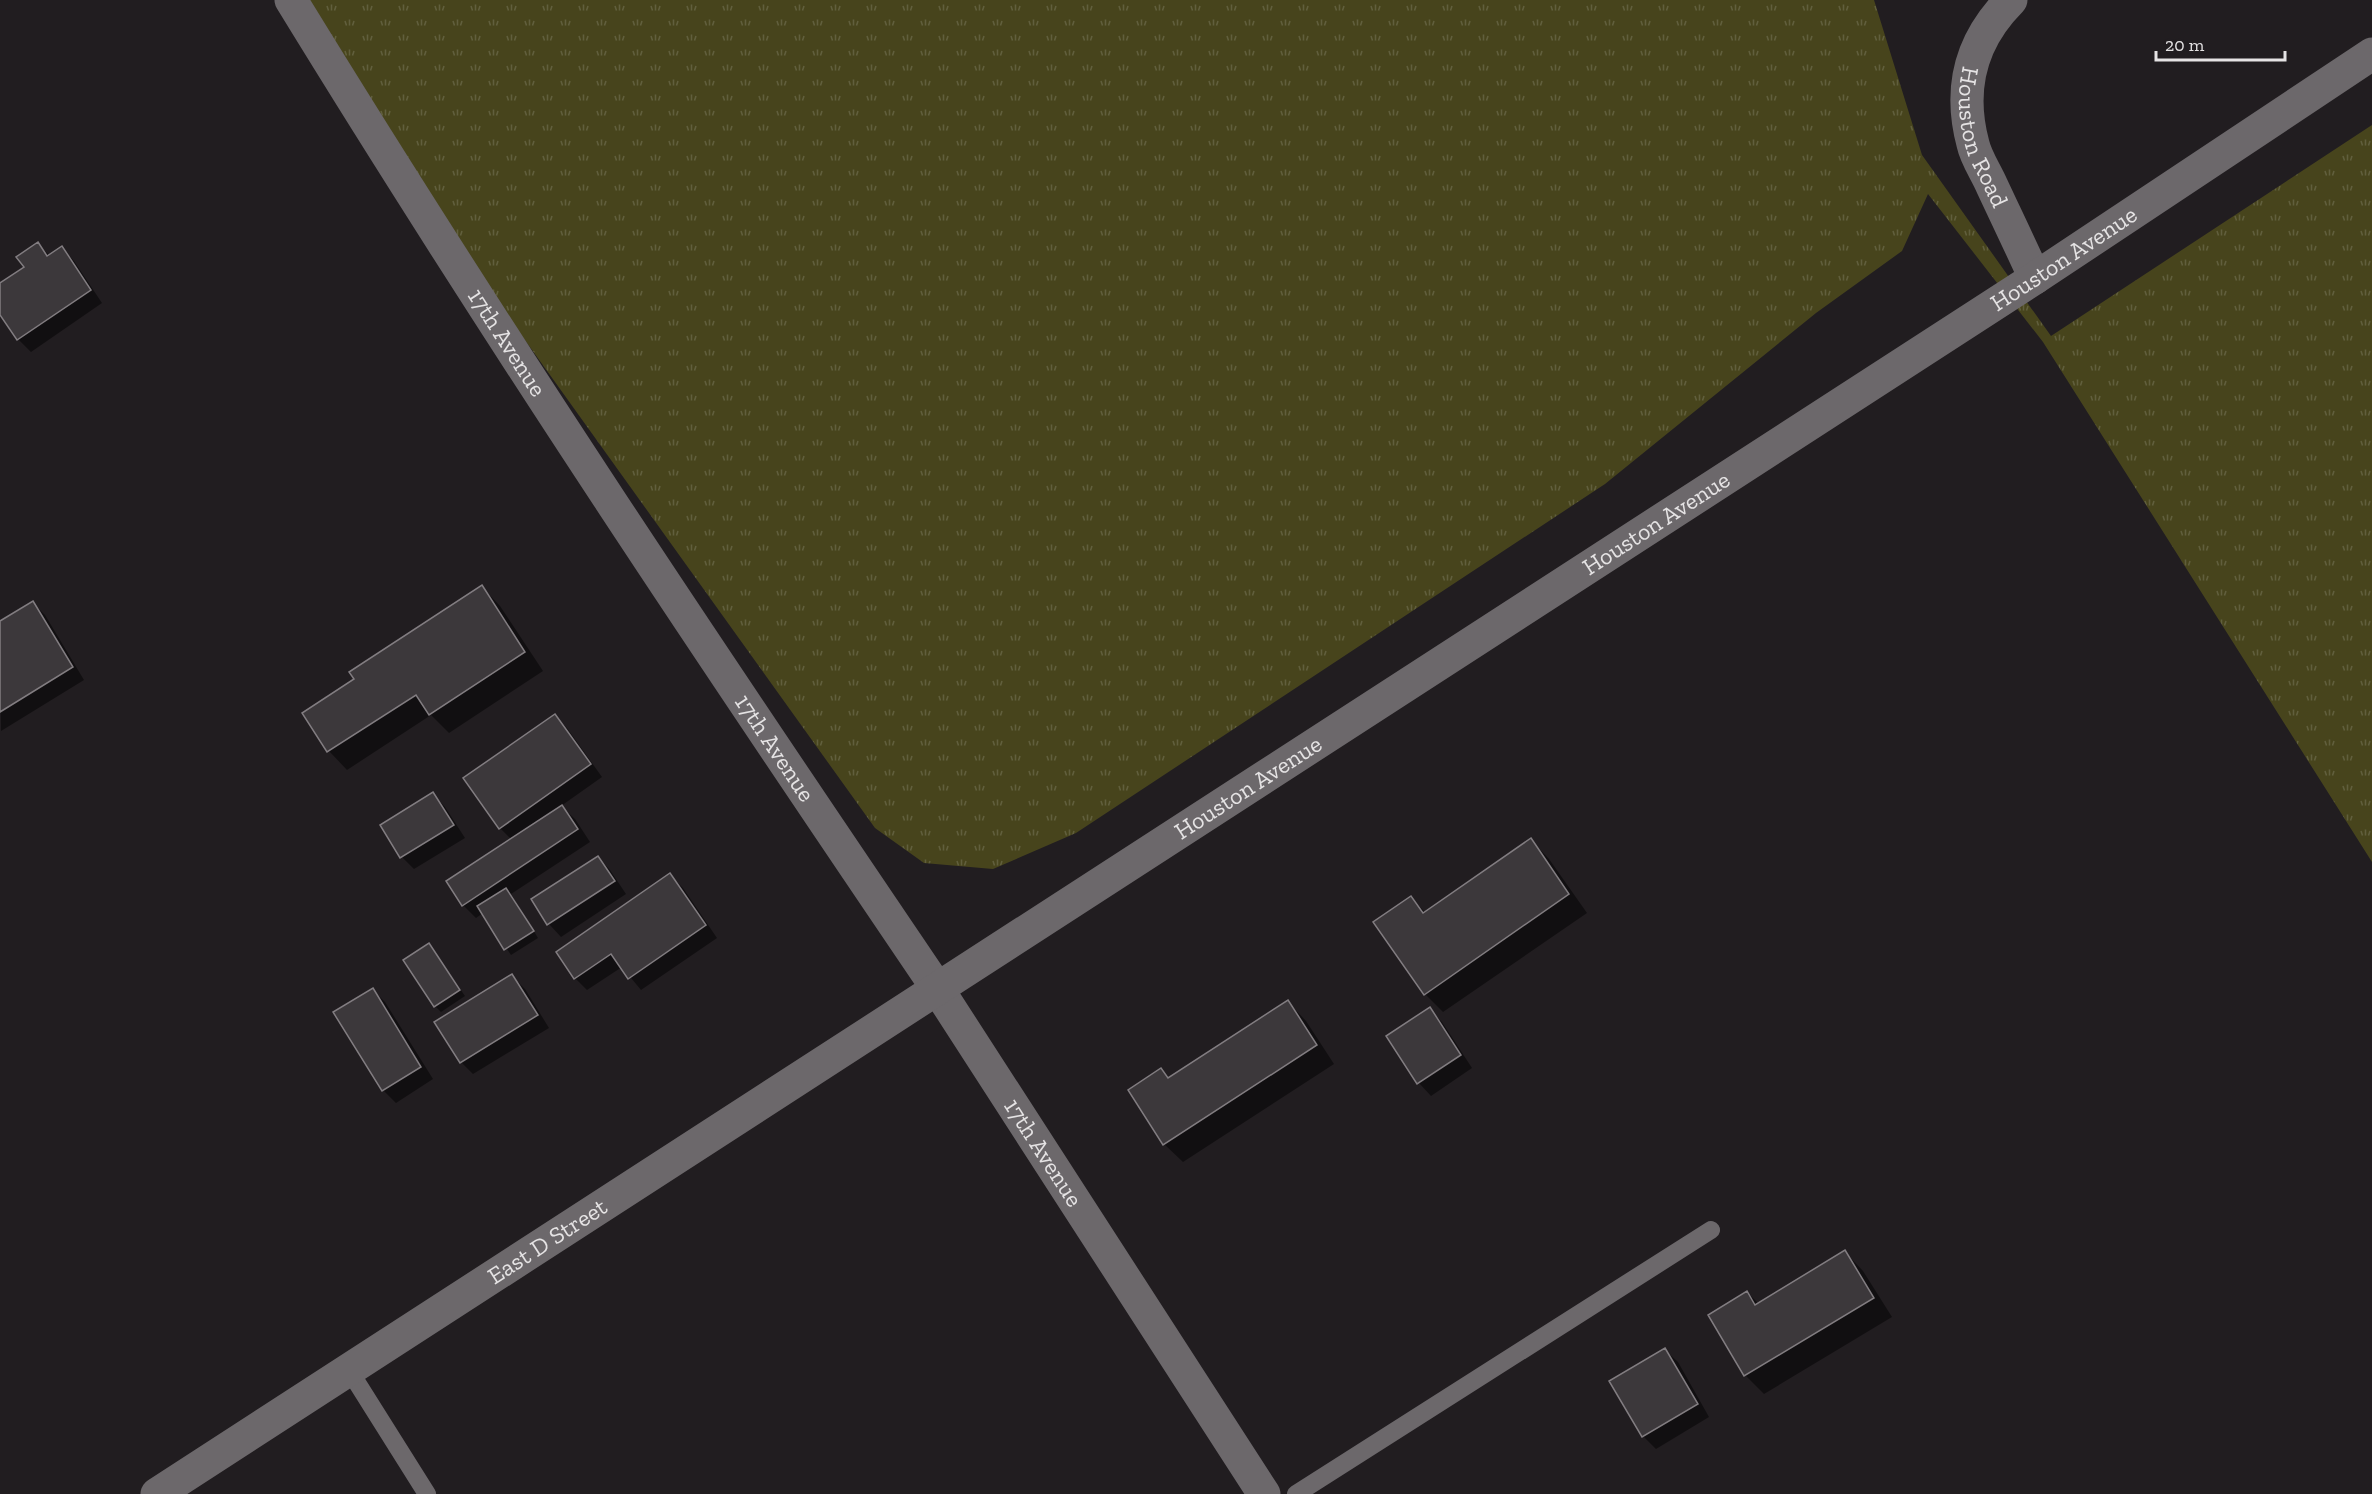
<svg xmlns="http://www.w3.org/2000/svg" width="2372" height="1494" font-family="'Zilla Slab',serif">
  <style>
    .grass { fill: url(#grass-tufts) }
    .shadow { fill: #0007 }
    .building { fill: #3c383b; stroke: #827d81; stroke-width: 1.5 }
    .lines { fill: none; stroke-linecap: round; stroke-linejoin: round }
    .service { stroke: #6c686b; stroke-width: 18 }
    .minor { stroke: #6c686b; stroke-width: 33 }
    .tertiary { stroke: #6c686b; stroke-width: 33 }
    .secondary { stroke: #6c686b; stroke-width: 33 }
    .labels { text-anchor: middle; stroke-width: 4.5; stroke-linejoin: round; paint-order: stroke }
    .street-label { font-size: 24px; fill: #e5e3e4; stroke: #211d20 }
  </style>
  <defs>
    <pattern id="grass-tufts" width="24" height="20" patternUnits="userSpaceOnUse" patternTransform="scale(1.5)"><rect width="24" height="20" fill="#47441c"/><path d="M3 7l-1-3M5 7V3M7 7l1-3M15 17l-1-3M17 17v-4M19 17l1-3" fill="none" stroke="#615f3d"/></pattern>
  </defs>
  <rect width="100%" height="100%" fill="#211d20"/>
  <!-- grass -->
  <path class="grass" d="M281 0H1874L1922 155 2051 336 2372 125V862L2043 342 1928 194 1902 251 1816 313 1605 484 1076 833 993 869 924 863 875 828Z"/>
  <!-- shadow -->
  <path class="shadow" d="M38 244 50 256 62 248 74 261 102 303 31 352 18 339 0 312V285L26 267Z
    M482 587 500 606 543 671 449 733 431 715 347 770 329 751 304 713 356 680Z
    M33 603 45 615 84 680 1 731 0 623Z
    M555 716 567 728 602 777 561 806 575 819 590 842 511 894 538 938 511 955 483 913 476 918 463 905 448 882 512 840 500 828Z
    M433 794 445 807 465 838 414 869 402 857Z
    M1531 840 1549 859 1587 913 1443 1012 1425 994 1411 898 1426 913Z
    M598 857 610 870 626 894 561 937 549 924 533 900Z
    M670 875 683 888 717 938 641 990 622 967 587 990 575 978Z
    M429 945 465 996 441 1012 435 1006Z
    M512 976 525 989 549 1028 473 1074 461 1062Z
    M373 990 385 1002 433 1079 396 1103 383 1090 335 1013Z
    M1288 1002 1306 1021 1334 1064 1183 1162 1164 1144 1161 1070 1170 1079Z
    M1429 1009 1442 1022 1472 1068 1431 1096 1419 1083 1388 1037Z
    M1845 1252 1863 1271 1892 1317 1764 1394 1745 1375 1747 1292 1759 1304Z
    M1665 1350 1678 1362 1709 1417 1656 1449 1643 1436 1611 1382Z"/>
  <!-- building -->
  <path class="building" d="M38 242 47 256 62 246 91 290 17 340 0 315V283L24 267 16 257Z
    M482 585 525 652 429 715 416 695 327 752 302 713 354 679 349 672Z
    M33 601 73 667 0 712V621Z
    M555 714 591 764 499 829 463 778Z
    M433 792 454 825 400 858 380 825Z
    M562 805 578 829 462 906 446 881Z
    M1531 838 1569 894 1424 995 1373 922 1411 896 1423 913Z
    M598 856 615 881 547 925 531 899Z
    M670 873 706 925 628 979 611 954 574 979 556 952Z
    M506 888 534 931 504 950 477 906Z
    M429 943 460 990 434 1007 403 960Z
    M512 974 538 1015 460 1063 434 1022Z
    M373 988 421 1067 382 1091 333 1012Z
    M1288 1000 1317 1045 1163 1145 1128 1090 1161 1068 1168 1078Z
    M1430 1007 1461 1055 1417 1084 1386 1036Z
    M1845 1250 1874 1298 1744 1376 1708 1315 1747 1291 1755 1305Z
    M1665 1348 1698 1404 1642 1437 1609 1381Z"/>
  <g class="lines">
    <!-- service -->
    <path class="service" d="M349 1370 427 1494
      M1296 1494 1711 1230"/>
    <!-- minor -->
    <g class="minor">
      <path id="s1" d="M2011 0C1971 40 1958 88 1973 144 1976 158 1986 172 1992 186 2006 216 2021 247 2035 278"/>
      <path id="s2" d="M937 988 1264 1494"/>
    </g>
    <!-- tertiary -->
    <path class="tertiary" id="s3" d="M291 0C497 336 716 662 937 988"/>
    <!-- secondary -->
    <path class="secondary" id="s4" d="M157 1494 2035 278 2372 54"/>
  </g>
  <g class="labels">
    <!-- street labels -->
    <g class="street-label">
      <text dy="8" stroke="none"><textPath href="#s1" startOffset="152">Houston Road</textPath></text>
      <text dy="8" stroke="none"><textPath href="#s4" startOffset="2272">Houston Avenue</textPath></text>
      <text dy="8" stroke="none"><textPath href="#s3" startOffset="405">17th Avenue</textPath></text>
      <text dy="8" stroke="none"><textPath href="#s4" startOffset="1786">Houston Avenue</textPath></text>
      <text dy="8" stroke="none"><textPath href="#s3" startOffset="891">17th Avenue</textPath></text>
      <text dy="8" stroke="none"><textPath href="#s4" startOffset="1300">Houston Avenue</textPath></text>
      <text dy="8" stroke="none"><textPath href="#s2" startOffset="196">17th Avenue</textPath></text>
      <text dy="8" stroke="none"><textPath href="#s4" startOffset="465">East D Street</textPath></text>
    </g>
  </g>
  <!-- scale -->
  <path d="M2156 51v9h129v-9" fill="none" stroke="#e5e3e4" stroke-width="3"/>
  <text x="2165" y="51" font-size="18" fill="#e5e3e4" stroke="#211d20" stroke-width="4.5" paint-order="stroke">20 m</text>
</svg>
